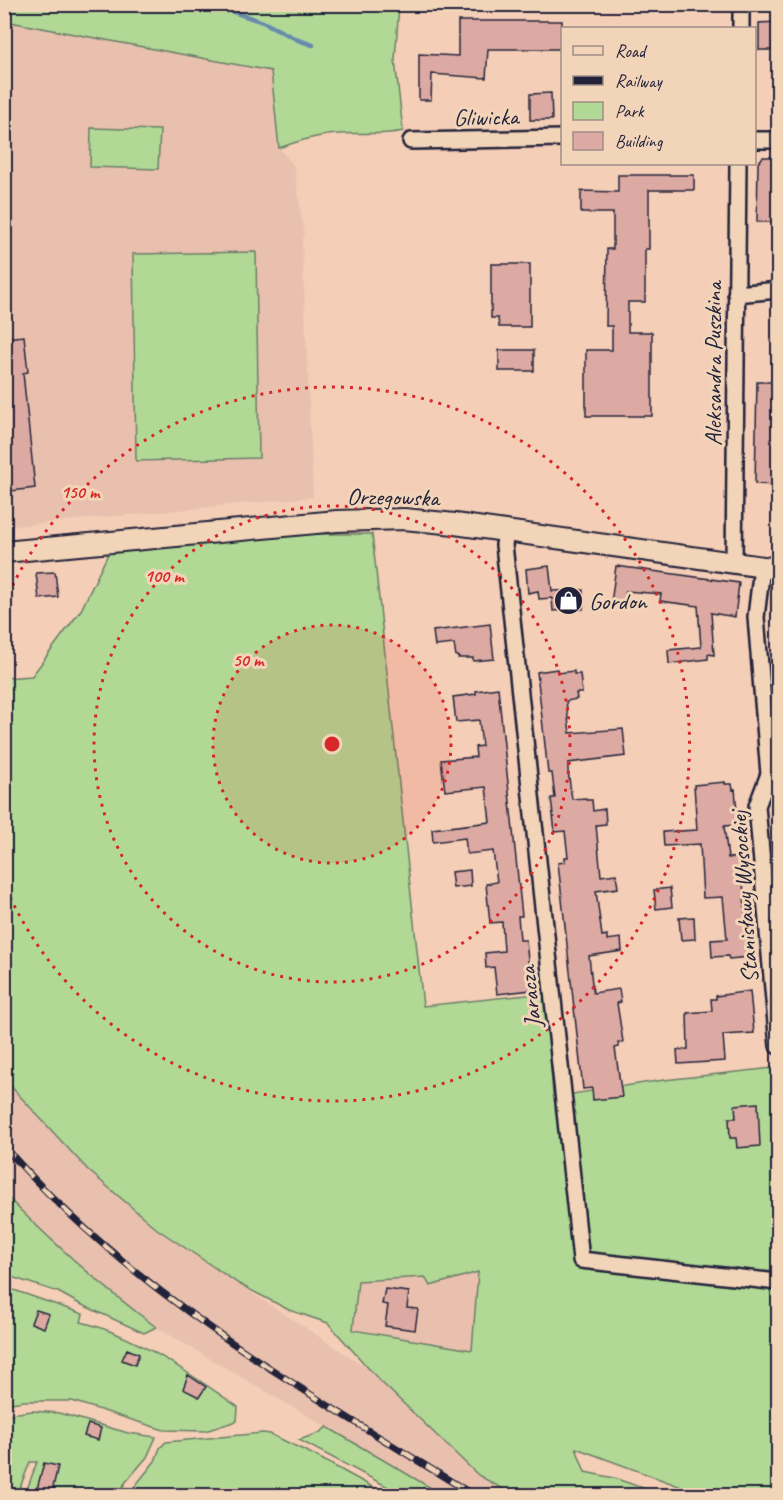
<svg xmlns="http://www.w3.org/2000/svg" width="783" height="1500" font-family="Caveat,sans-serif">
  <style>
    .built { fill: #e9c0ae }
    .green { fill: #b1d995; stroke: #6a7e68; stroke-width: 1.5; fill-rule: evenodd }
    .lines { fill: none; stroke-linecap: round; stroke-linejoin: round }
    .stream { stroke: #6b8aad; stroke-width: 4.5 }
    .building { fill: #dcaaa2; stroke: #22223b; stroke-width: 1.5 }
    .minor-casing { stroke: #22223b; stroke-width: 20 }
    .tertiary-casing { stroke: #22223b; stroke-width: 24 }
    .minor { stroke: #f2d4b8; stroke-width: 15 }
    .tertiary { stroke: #f2d4b8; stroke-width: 20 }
    .rail-casing { stroke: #22223b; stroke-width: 7 }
    .rail { stroke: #f2d4b8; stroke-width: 4.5; stroke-dasharray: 14; stroke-linecap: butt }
    .ring { fill: none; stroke: #d62828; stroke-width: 3; stroke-dasharray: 3 6 }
    .labels { text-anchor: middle; stroke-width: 6; stroke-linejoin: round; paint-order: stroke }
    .street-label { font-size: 24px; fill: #22223b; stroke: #f2d4b8 }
    .poi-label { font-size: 24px; fill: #22223b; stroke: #f2d4b8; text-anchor: start }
    .centre { fill: #d62828; stroke: #f2d4b8; stroke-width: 3 }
    .ring-label { font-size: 18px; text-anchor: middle; font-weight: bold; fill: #d62828; stroke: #f2d4b8; stroke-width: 6; stroke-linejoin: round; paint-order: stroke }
  </style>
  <rect width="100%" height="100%" fill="#f4ceb6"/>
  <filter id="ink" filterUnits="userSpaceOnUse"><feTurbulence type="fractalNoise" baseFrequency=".0167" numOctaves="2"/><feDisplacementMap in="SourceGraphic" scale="12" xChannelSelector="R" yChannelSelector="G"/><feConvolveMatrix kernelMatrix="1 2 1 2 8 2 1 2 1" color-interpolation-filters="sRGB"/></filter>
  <g filter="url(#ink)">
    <!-- built -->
    <path class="built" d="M4 21 272 71 279 148 294 166 304 233 302 240 313 497 5 527Z
      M4 1080 88 1170 157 1229 195 1256 563 1495H443L156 1327 88 1274 51 1241 5 1194Z
      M478 1272 472 1350 353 1330 358 1281 425 1277 430 1286Z"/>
    <!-- green -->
    <path class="green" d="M4 5H399L395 60 403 131C381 136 360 132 338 134 317 135 298 141 279 148L271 71 5 21Z
      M91 128 160 130 158 169 90 167Z
      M256 252 259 458 136 461 133 254Z
      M304 534H372L423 1006 546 993 553 1097 664 1080 773 1068 774 1166 778 1226V1495H703L576 1448 585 1472 614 1478 663 1495H513L478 1475 378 1379 328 1323 289 1310 239 1284 157 1229 88 1170 5 1080V678L32 676 81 610 109 552ZM478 1272 472 1350 353 1330 358 1281 425 1277 430 1286Z
      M4 1194C52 1242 101 1286 156 1327L144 1333 78 1303 58 1292 5 1275Z
      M5 1287 83 1314 81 1322C136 1335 192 1375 238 1407L237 1421 205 1431 164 1430 72 1401H23L5 1404Z
      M32 1411 59 1413 128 1433 156 1437 147 1457 125 1483 118 1495H25L37 1462H30L17 1495H5L4 1415Z
      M327 1427 443 1495H403L299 1440 319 1433Z
      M263 1433 270 1434 314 1455 387 1495H128L155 1461 160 1448 166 1442Z"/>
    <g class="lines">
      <!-- stream -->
      <path class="stream" d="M210 4 263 22 298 40 313 45"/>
    </g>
    <!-- building -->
    <path class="building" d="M458 21H562V49H488L486 78 432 74 431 100H419V54L458 56Z
      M778 22V50H759V23Z
      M551 93 552 120H530V94Z
      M763 157H778V222H757L758 163Z
      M618 175H694V190H649V249H645V302H628V332H652V416H586V350H612V326H606L607 249H613V213H581V191L618 192Z
      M491 264H530V327H499L498 318H491Z
      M24 336 28 372 23 373 35 488 11 491 4 426V338Z
      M499 350H534V371H499Z
      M757 382H778V485L755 484Z
      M549 566 552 591 583 590V609L553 611 552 598 539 599 538 591 528 593 526 569Z
      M616 566 739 583 735 617 711 613 714 655 708 654V659L669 664 668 650 701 647 698 606 660 601 661 594 626 591 623 606 611 604Z
      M55 572 58 597 39 599 36 573Z
      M490 624 494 659 473 661V658H458V656H456L454 644 435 646 433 631Z
      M557 669 558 673 574 671V674H580L582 693H576L577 699 566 701 570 733 623 729 626 756 568 763V771L572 799 586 798V800H592L593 811 605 809 606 824 596 825 601 876 616 874 618 888 596 891 602 936 607 935V940L621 938 622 951 589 956 593 993 619 989 621 1002 617 1003 623 1042 618 1043 619 1047 615 1048 622 1097 593 1100 592 1088 583 1089 558 863 565 862V857H568L565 831 555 832 551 798H555L552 773H548L537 672Z
      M498 688 522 916H518L520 940H526L531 990 497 994 494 967 486 968 485 953 504 951 502 922 490 923 486 884 497 882 493 851 467 854 465 838 433 842 432 829 490 822 486 787 445 791 441 760 476 757 475 747 482 746 479 720 456 722 453 697 476 694V691Z
      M725 782V784H732L733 790 735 789 738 825 724 826 728 858 741 857 749 957 729 959 728 956 712 957 711 940 727 939 723 897 703 898 700 844 664 846 663 832 697 830 694 785Z
      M470 870 471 886 453 888 451 872Z
      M670 888 672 907 656 909 654 890Z
      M694 917 695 939 681 940 679 918Z
      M750 991 754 1033 723 1035 725 1061 678 1064 677 1050 688 1049 687 1013 712 1011 711 999H716V996Z
      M758 1103 760 1146 737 1148 736 1138H730L729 1118H736L735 1105Z
      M385 1289 409 1292 407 1308 418 1309 415 1330 385 1326 388 1305 382 1304Z
      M36 1310 49 1314 44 1328 31 1323Z
      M127 1349 139 1354 135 1365 122 1360Z
      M188 1375 206 1387 199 1397 183 1389Z
      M88 1424 101 1428 98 1440 84 1436Z
      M44 1463 58 1466 51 1496H35Z"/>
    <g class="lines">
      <defs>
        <path id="minor" d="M741 28V4
          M754 140H778
          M411 141 562 138
          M736 294 778 290
          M506 531 504 545 581 1260 778 1282
          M734 564 738 164
          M762 567 756 617 769 774 757 806 778 1046"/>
        <path id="tertiary" d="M4 552 337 521 404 519 455 524 778 569"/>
      </defs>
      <!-- minor casing -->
      <use href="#minor" class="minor-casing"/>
      <!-- tertiary casing -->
      <use href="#tertiary" class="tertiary-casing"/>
      <!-- minor -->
      <use href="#minor" class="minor"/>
      <!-- tertiary -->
      <use href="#tertiary" class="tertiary"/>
      <defs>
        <path id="rail" d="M4 1146C135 1297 308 1392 475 1496"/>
      </defs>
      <!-- rail casing -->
      <use href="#rail" class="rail-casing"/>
      <!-- rail -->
      <use href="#rail" class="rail"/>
    </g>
  </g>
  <!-- distance rings -->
  <circle cx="332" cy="744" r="119" fill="#d62828" fill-opacity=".12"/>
  <g class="ring">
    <circle cx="332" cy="744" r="119"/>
    <circle cx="332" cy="744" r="238"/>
    <path d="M5 602A357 357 0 1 1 5 886"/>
  </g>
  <!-- icons -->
  <defs>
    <symbol id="shop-disc" viewBox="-11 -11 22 22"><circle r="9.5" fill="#22223b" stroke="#f2d4b8"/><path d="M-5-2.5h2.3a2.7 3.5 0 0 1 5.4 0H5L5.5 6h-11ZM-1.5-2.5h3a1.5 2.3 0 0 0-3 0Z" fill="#fff"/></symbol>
  </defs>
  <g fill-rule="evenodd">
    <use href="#shop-disc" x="552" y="584" width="33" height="33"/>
  </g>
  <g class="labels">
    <!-- street labels -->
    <g class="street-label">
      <text transform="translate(486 117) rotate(-1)" y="8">Gliwicka</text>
      <text transform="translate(713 364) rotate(-90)" y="8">Aleksandra Puszkina</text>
      <text transform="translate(393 497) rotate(1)" y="8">Orzegowska</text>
      <text transform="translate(744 897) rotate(-94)" y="8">Stanisławy Wysockiej</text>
      <text transform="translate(530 997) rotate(-96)" y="8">Jaracza</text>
    </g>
    <!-- poi labels -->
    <g class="poi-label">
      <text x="589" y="609">Gordon</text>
    </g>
  </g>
  <circle cx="332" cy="744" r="9" class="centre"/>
  <g class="ring-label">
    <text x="80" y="498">150 m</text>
    <text x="164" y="582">100 m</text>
    <text x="248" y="666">50 m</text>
  </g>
  <!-- margin -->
  <rect width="783" height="1500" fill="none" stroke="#f2d4b8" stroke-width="24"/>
  <rect x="12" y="12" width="759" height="1476" fill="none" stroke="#22223b" stroke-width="2" filter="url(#ink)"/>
  <!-- legend -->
  <rect x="561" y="27" width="195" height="138" fill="#f2d4b8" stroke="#9f8d86" stroke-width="1.5"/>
  <rect x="573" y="46" width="30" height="9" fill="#f2d4b8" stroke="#9f8d86" stroke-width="1.5"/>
  <text x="615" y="57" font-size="18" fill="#22223b">Road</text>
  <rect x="573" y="76" width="30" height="9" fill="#22223b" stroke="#9f8d86" stroke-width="1.5"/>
  <text x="615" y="87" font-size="18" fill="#22223b">Railway</text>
  <rect x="573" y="102" width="30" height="18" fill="#b1d995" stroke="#9f8d86" stroke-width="1.5"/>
  <text x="615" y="117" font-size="18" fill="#22223b">Park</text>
  <rect x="573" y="132" width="30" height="18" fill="#dcaaa2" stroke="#9f8d86" stroke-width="1.5"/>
  <text x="615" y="147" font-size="18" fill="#22223b">Building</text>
</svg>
